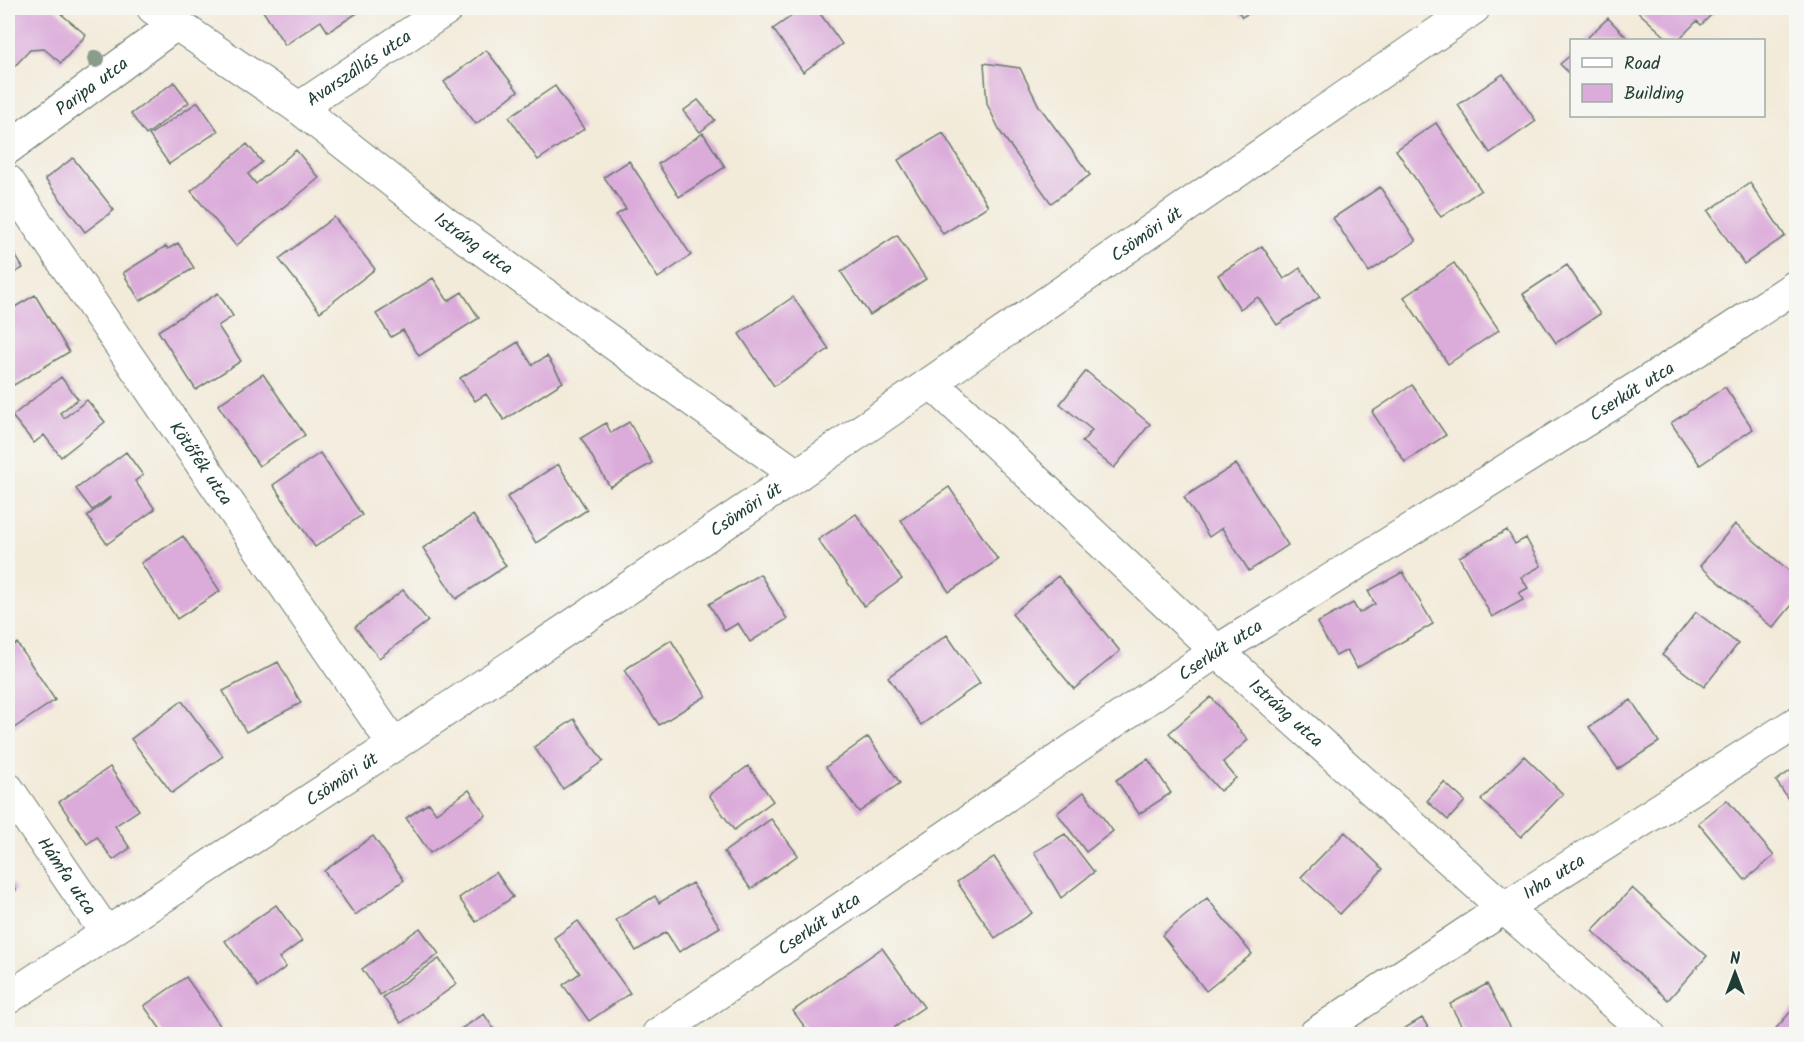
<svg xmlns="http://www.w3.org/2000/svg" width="1804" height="1042" font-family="Kalam,sans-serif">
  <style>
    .building { fill: #dbacda }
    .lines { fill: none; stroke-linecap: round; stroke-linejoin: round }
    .minor-casing { stroke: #697a6e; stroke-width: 34 }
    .minor { stroke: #fff; stroke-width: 32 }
    .tree { fill: #8a9d8b }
    .labels { text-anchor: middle; stroke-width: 4.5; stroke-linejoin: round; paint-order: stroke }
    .street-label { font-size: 18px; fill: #1f3d34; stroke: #f6f6f2 }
  </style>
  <rect width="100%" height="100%" fill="#f6f6f2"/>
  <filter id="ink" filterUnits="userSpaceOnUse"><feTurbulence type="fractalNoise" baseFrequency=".0167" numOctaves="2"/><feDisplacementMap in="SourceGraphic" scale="12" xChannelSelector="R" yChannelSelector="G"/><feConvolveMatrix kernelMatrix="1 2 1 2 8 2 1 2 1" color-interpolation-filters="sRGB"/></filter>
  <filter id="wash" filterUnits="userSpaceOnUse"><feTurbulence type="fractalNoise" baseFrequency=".008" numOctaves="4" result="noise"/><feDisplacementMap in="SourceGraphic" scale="24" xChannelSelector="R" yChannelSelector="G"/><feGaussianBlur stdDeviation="1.35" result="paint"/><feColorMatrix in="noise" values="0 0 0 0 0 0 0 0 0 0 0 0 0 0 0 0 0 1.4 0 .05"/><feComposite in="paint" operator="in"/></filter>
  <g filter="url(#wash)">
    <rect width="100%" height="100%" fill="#f3ebda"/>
    <g id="blocks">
      <!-- building -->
      <path class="building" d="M18 8H54L86 35 61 63 44 49 30 50 13 68 8 63V20Z
        M261 8H365L328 32 321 21 285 45Z
        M803 8H816L842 44 803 72 773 29Z
        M1236 8H1258L1242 17Z
        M1634 8H1718L1701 25 1697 21 1678 40H1669Z
        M1608 18 1629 40H1585Z
        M486 50 518 91 476 124 444 82Z
        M1572 54V76L1560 64Z
        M984 63 1020 68 1039 106 1090 175 1051 203 1001 133 987 104Z
        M1503 74 1536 121 1490 153 1458 105Z
        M174 82 189 102 146 135 131 114Z
        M555 86 584 129 538 160 509 117Z
        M698 100 715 120 700 132 683 111Z
        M198 102 218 131 169 164 149 135Z
        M1436 123 1481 190 1441 217 1396 150Z
        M703 133 725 167 679 197 658 164Z
        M943 133 988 206 943 234 898 160Z
        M247 144 262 162 248 174 256 184 296 150 319 178 236 246 191 191Z
        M73 158 114 210 85 232 45 179Z
        M629 161 691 255 658 278 616 215 626 209 604 177Z
        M1750 183 1785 236 1744 264 1708 211Z
        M1380 187 1416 241 1369 272 1333 218Z
        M334 217 375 269 320 312 279 259Z
        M897 235 926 279 870 315 841 272Z
        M8 243 23 268 8 277Z
        M178 243 194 268 140 301 123 273 166 246 168 249Z
        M1262 246 1284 279 1300 268 1320 297 1277 325 1258 297 1240 309 1218 275Z
        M1454 263 1499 330 1448 364 1404 297Z
        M1567 265 1600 314 1556 343 1523 294Z
        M433 278 448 301 462 292 479 318 419 356 403 330 391 337 376 314Z
        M218 293 233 316 218 326 241 361 196 390 158 331Z
        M35 295 69 352 14 385 8 374V311Z
        M793 297 829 349 774 386 739 334Z
        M518 342 532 365 547 356 563 382 504 420 486 394 475 401 460 378Z
        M1086 371 1150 424 1114 468 1082 442 1092 430 1060 404Z
        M263 374 305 435 259 466 218 405Z
        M61 377 78 399 60 413 64 418 87 400 105 422 61 457 44 435 34 443 12 416Z
        M1412 385 1446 435 1405 462 1372 412Z
        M1725 387 1753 429 1700 465 1671 423Z
        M629 422 652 463 610 487 581 438 606 423 611 433Z
        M126 452 143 475 135 481 155 509 107 544 87 516 111 498 110 497 92 510 76 489Z
        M320 453 362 515 315 547 273 485Z
        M558 464 587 510 536 543 507 497Z
        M1236 464 1288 545 1249 571 1222 528 1209 537 1184 497Z
        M949 487 998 560 949 592 901 520Z
        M856 514 902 579 864 606 818 540Z
        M473 515 506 566 456 599 423 548Z
        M1735 524 1796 577V600L1773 628 1700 566Z
        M1507 530 1515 544 1526 538 1541 566 1521 577 1528 588 1519 593 1523 600 1492 617 1459 557Z
        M183 536 220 591 177 619 141 563Z
        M1403 572 1433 624 1357 668 1347 650 1336 656 1317 623 1353 603 1359 613 1375 604 1368 591Z
        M760 574 787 619 750 642 738 623 725 631 709 604Z
        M1058 576 1120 651 1074 689 1012 614Z
        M403 590 428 621 379 658 355 627Z
        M1696 612 1738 644 1704 687 1662 655Z
        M947 635 980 683 921 725 888 677Z
        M671 640 706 696 659 725 624 670Z
        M17 643 55 700 14 728 8 719V650Z
        M278 662 301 703 246 732 223 691Z
        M1211 697 1248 740 1223 762 1236 778 1220 791 1169 733Z
        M1631 700 1659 742 1618 769 1589 727Z
        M182 701 223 756 172 793 131 739Z
        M574 719 603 761 563 789 534 747Z
        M868 737 900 783 859 812 826 767Z
        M1524 756 1563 794 1521 837 1481 800Z
        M1148 759 1171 793 1139 814 1116 780Z
        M748 766 773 801 734 830 709 795Z
        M110 767 139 810 115 826 130 848 113 860 97 837 87 844 59 802Z
        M1796 767V811L1776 781Z
        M1444 782 1465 801 1448 820 1427 801Z
        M469 790 486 815 430 853 406 818 429 803 436 813Z
        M1084 792 1113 831 1086 852 1057 813Z
        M1727 800 1774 856 1745 880 1698 823Z
        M771 819 798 855 751 889 724 852Z
        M1345 832 1383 869 1340 914 1301 877Z
        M1065 834 1094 872 1061 898 1034 852Z
        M373 836 404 880 355 915 324 871Z
        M994 857 1032 913 995 938 957 882Z
        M496 872 513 897 476 922 459 898Z
        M8 878 16 890 8 896Z
        M692 883 720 927 679 952 666 932 636 951 616 920 655 896 659 903Z
        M1632 888 1707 956 1668 1000 1592 931Z
        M1207 898 1252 954 1206 991 1162 935Z
        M276 905 302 941 279 958 286 967 258 987 225 941Z
        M578 921 630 993 589 1021 563 985 580 973 554 938Z
        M420 928 439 954 380 995 362 969Z
        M882 948 924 1007 885 1034H810L793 1011Z
        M439 959 457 984 401 1023 383 997Z
        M186 977 221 1027 210 1034H164L144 1006Z
        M1487 984 1514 1034H1466L1450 1004Z
        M1794 1008 1796 1010V1034H1771Z
        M484 1014 497 1034H453Z
        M1422 1018 1433 1034H1395Z"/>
    </g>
  </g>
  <g filter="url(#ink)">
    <use href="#blocks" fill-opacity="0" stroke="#697a6e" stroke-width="1.5"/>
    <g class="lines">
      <defs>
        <g id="minor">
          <path id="s1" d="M153 8 299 108 448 225 797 475"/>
          <path id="s2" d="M299 108 448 8"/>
          <path id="s3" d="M8 148 176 24"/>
          <path id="s4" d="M8 181 394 745"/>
          <path id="s5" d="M932 383 1217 651 1504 908 1649 1034"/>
          <path id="s6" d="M8 789 106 933"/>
          <path id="s7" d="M8 998 394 745 797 475 1474 8"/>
          <path id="s8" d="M658 1034 1217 651 1728 331 1796 286"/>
          <path id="s9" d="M1315 1034 1504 908 1796 723"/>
        </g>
      </defs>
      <!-- minor casing -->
      <use href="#minor" class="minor-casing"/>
      <!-- minor -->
      <use href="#minor" class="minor"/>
    </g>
    <!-- trees -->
    <circle class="tree" cx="96" cy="59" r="9"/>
  </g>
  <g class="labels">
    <!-- street labels -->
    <g class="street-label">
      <text dy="6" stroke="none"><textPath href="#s2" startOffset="72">Avarszállás utca</textPath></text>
      <text dy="6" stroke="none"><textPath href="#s3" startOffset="104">Paripa utca</textPath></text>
      <text dy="6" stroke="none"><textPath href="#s7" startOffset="1371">Csömöri út</textPath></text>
      <text dy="6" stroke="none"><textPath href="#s1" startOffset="398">Istráng utca</textPath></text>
      <text dy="6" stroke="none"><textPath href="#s8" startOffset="1167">Cserkút utca</textPath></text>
      <text dy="6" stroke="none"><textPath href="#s4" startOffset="342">Kötőfék utca</textPath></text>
      <text dy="6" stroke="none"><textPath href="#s7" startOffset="885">Csömöri út</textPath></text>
      <text dy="6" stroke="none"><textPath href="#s8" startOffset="681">Cserkút utca</textPath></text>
      <text dy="6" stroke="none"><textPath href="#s5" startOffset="484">Istráng utca</textPath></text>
      <text dy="6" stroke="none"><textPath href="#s7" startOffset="399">Csömöri út</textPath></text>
      <text dy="6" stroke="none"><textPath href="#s6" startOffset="105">Hámfa utca</textPath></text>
      <text dy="6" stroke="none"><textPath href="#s9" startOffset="286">Irha utca</textPath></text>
      <text dy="6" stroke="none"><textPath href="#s8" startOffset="195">Cserkút utca</textPath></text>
    </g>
  </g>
  <!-- margin -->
  <rect width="1804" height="1042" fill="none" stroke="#f6f6f2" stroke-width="30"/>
  <!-- legend -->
  <rect x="1570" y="39" width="195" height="78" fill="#f6f6f2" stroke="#a0aca6" stroke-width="1.5"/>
  <rect x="1582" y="58" width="30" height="9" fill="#ffffff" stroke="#a0aca6" stroke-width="1.5"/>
  <text x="1624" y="69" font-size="18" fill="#1f3d34">Road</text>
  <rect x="1582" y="84" width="30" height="18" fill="#dbacda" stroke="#a0aca6" stroke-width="1.5"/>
  <text x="1624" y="99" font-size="18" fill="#1f3d34">Building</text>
  <!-- north arrow -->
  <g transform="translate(1735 973)" stroke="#f6f6f2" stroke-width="4.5" paint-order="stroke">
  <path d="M0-4.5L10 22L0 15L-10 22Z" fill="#1f3d34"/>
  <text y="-9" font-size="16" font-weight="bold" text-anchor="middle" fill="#1f3d34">N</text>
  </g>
</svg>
